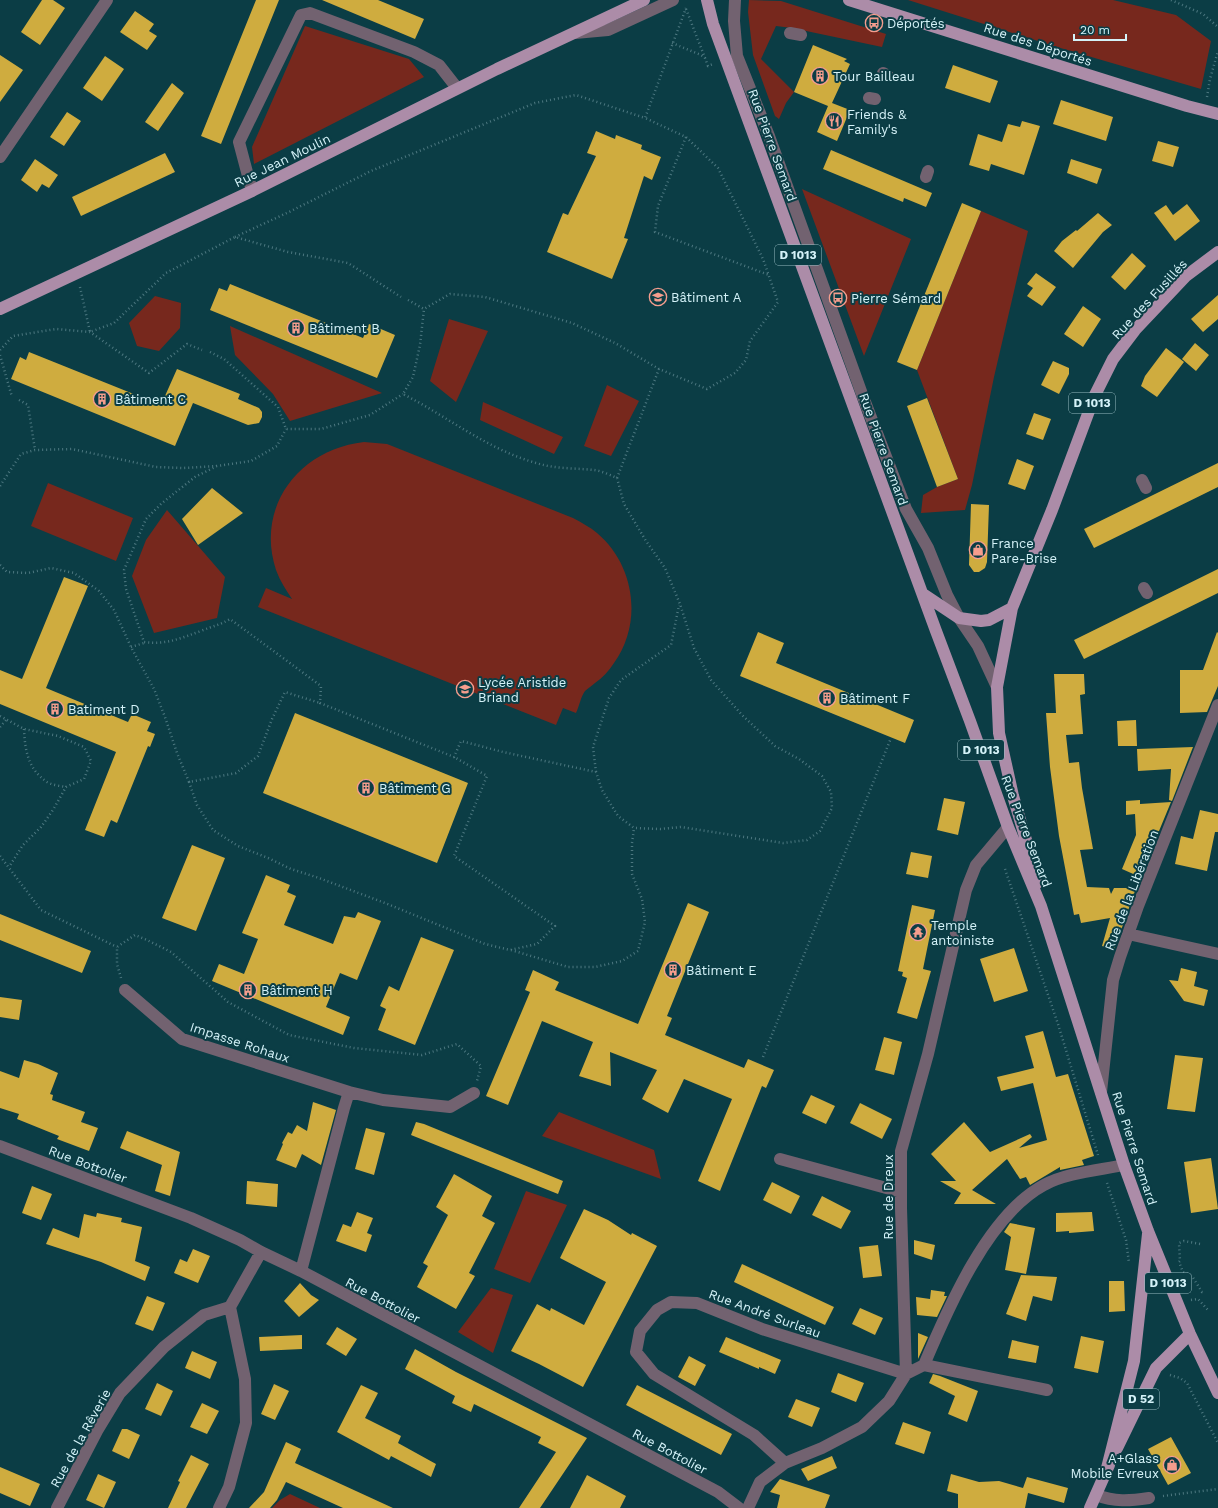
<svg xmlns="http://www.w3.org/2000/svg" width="1218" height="1508" font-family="'Work Sans',sans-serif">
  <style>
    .green { fill: #77281d }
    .building { fill: #cfac3f }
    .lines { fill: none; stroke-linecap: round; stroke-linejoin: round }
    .path { stroke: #4d7880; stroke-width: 2.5; stroke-dasharray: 1 3; stroke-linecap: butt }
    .minor { stroke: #726270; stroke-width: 12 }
    .major { stroke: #ac8ca8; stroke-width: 12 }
    .labels { text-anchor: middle; stroke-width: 4; stroke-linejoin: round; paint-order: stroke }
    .shield { fill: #0b3d45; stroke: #98bcc2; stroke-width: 1 }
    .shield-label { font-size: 12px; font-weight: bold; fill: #d4f2f8 }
    .poi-label { font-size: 13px; fill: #d4f2f8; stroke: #0b3d45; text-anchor: start }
    .street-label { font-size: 13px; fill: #d4f2f8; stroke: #0b3d45 }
  </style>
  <rect width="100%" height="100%" fill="#0b3d45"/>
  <!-- green -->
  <path class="green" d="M749 0 781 1 886 34 882 47 792 28 776 26 761 59 794 92 786 103 779 119 775 116 753 55 748 12Z
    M908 0H1113L1176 15 1211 41 1201 89 1057 47Z
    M305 26 409 59 424 77 254 164 252 147Z
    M802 189 911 239 864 356Z
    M981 211 1028 231 994 377 972 485 965 510 921 513 923 495 937 487 958 479 917 370Z
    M155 296 181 303 180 328 159 351 137 346 129 323Z
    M449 319 488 331 456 402 430 381Z
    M230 326 382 393 290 421 273 394 235 355Z
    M607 385 639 401 611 456 584 446Z
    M483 402 563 437 554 454 480 420Z
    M364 442 387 444 573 518C582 523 590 527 597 533 635 565 643 623 614 663 609 671 602 678 595 683 592 686 588 688 585 691 581 696 579 707 576 713L563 708 556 725 258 607 266 588 292 599C286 590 280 581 276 570 255 506 300 449 364 442Z
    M48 483 133 518 116 561 31 526Z
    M167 510 225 577 217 618 154 633 132 576 146 540Z
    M559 1112 654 1150 661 1179 542 1136Z
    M526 1191 567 1205 530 1283 494 1269Z
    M491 1288 513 1295 493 1353 458 1332Z
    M290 1494 320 1508H272L280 1500Z"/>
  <!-- building -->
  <path class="building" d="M42 0H53L65 8 40 45 21 32Z
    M256 0H279L221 144 201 136Z
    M322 0H378L424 19 415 39Z
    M135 11 154 24 149 31 157 36 147 50 120 32Z
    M813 45 847 59 844 61 850 64 832 103 850 110 837 141 817 132 828 106 794 92Z
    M0 55 23 70 0 102Z
    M105 56 124 69 102 101 83 88Z
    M953 65 998 81 990 103 945 88Z
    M172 83 184 93 158 131 145 122Z
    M1061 100 1113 117 1106 141 1053 124Z
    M67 112 81 121 64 146 50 137Z
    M1022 121 1040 126 1024 175 991 164 989 171 969 165 978 134 1002 142 1008 124 1020 127Z
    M596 131 615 139 616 135 642 145 641 149 661 157 652 180 644 176 624 238 628 239 612 279 547 252 563 213 568 215 596 156 587 153Z
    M1158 141 1179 147 1173 167 1152 161Z
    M831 150 932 193 926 207 904 198 903 202 823 169Z
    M165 153 175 172 81 216 72 197Z
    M35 159 58 175 49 188 42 184 37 192 21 180Z
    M1071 159 1102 169 1097 184 1067 173Z
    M962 203 981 211 917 370 897 362Z
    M1187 204 1200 221 1175 241 1154 213 1166 205 1173 215Z
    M1098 213 1112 225 1103 232 1073 268 1054 251 1062 241 1076 230 1077 231Z
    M1132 253 1146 266 1125 290 1111 277Z
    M1036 273 1056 287 1042 306 1027 296 1033 288 1027 284Z
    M230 284 363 338 369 324 395 335 377 378 210 310 219 288 227 291Z
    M1218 295V319L1203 332 1191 319Z
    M1083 306 1101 319 1083 347 1064 334Z
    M1195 343 1209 355 1196 371 1182 359Z
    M1166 348 1184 362 1157 397 1141 386 1145 376Z
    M29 352 161 405 177 369 240 394 238 399 259 408 262 412V417L259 423 248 425 193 403 175 446 11 379 20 357 26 360Z
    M1053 361 1069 368V374L1059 394 1041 385Z
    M927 398 958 479 937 487 907 406Z
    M1034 413 1051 419 1043 440 1026 434Z
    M1017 459 1034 466 1025 490 1008 484Z
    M1218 463V487L1094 548 1084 529Z
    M212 488 243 513 198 545 182 519Z
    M971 504 989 505 987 562 985 568 979 572H974L969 565Z
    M1218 569V593L1084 659 1074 640Z
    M64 577 88 586 46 688 128 722 132 714 151 722 147 731 155 734 150 747 148 746 117 823 111 820 104 837 85 830 116 752 0 704V670L22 679Z
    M758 632 784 643 776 663 914 720 905 743 740 676Z
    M1217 632 1218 633V686L1207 712 1180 713V670H1203Z
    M1054 674H1084L1085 694 1080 695 1083 734 1066 735 1069 763 1079 762 1082 788 1093 849 1080 850 1087 887 1109 888 1111 894 1114 888H1136L1114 950 1102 946 1110 918 1081 923 1079 914 1074 915 1059 836 1050 767 1046 713H1056Z
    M295 713 468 783 437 863 263 793Z
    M1136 720 1137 746H1118L1117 721Z
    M1193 747 1172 801 1169 800 1171 769 1138 771 1137 749Z
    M944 798 965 802 958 835 937 830Z
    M1140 800V804L1171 802 1140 877 1122 869 1136 835 1135 814 1126 815V801Z
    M1200 810 1218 814V832H1215L1207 871 1175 864 1181 836 1193 839Z
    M192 845 225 858 196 931 162 918Z
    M911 852 932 856 928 878 906 874Z
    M266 875 290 885 287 892 296 896 284 925 333 944 344 916 355 918 358 912 381 921 357 980 340 973 326 1007 350 1017 343 1035 212 981 219 964 244 974 258 939 242 933Z
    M688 903 709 912 667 1016 672 1018 665 1035 744 1068 748 1059 774 1070 766 1088 762 1086 720 1191 698 1181 732 1099 684 1079 668 1113 642 1099 657 1070 610 1052 611 1086 579 1076 593 1042 542 1021 508 1105 486 1096 530 992 525 990 533 970 559 982 555 990 638 1024Z
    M912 905 935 910 923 969 931 971 917 1019 897 1013 907 978 902 976 903 972 898 971Z
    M0 914 91 951 82 973 0 940Z
    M421 937 454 950 415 1045 378 1030 386 1009 380 1006 389 986 399 991Z
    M1014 948 1028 991 994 1002 980 959Z
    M1181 968 1197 972 1194 986 1208 990 1204 1006 1184 1001 1169 980 1178 981Z
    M0 997 22 1000 19 1020 0 1017Z
    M1043 1031 1056 1077 1068 1074 1094 1156 1082 1160 1084 1165 1060 1170V1167L1030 1185 1026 1177 1020 1179 1007 1159 972 1190 996 1204H954L961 1193 940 1181H956L931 1154 964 1122 990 1152 1030 1134 1032 1137 1019 1148 1047 1140 1033 1083 1001 1091 997 1077 1034 1068 1025 1036Z
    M884 1037 902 1042 894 1075 875 1070Z
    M1175 1055 1203 1058 1195 1112 1167 1109Z
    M24 1060 38 1064 58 1073 50 1094 53 1095 52 1100 85 1112 81 1122 98 1128 89 1151 57 1139 59 1136 17 1119 19 1114 0 1108V1071L19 1078Z
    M811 1095 835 1106 826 1124 802 1113Z
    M313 1102 336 1110 321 1165 302 1154 296 1168 276 1160 283 1144 282 1143 288 1132 292 1134 297 1125 307 1131Z
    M860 1103 892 1119 882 1139 850 1123Z
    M416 1122 424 1124 563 1181 558 1194 411 1135Z
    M366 1128 385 1133 374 1175 355 1169Z
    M127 1131 180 1152 170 1196 155 1191 162 1165 120 1148Z
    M1211 1158 1218 1209 1191 1213 1184 1162Z
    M454 1174 492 1196 482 1216 495 1223 469 1273 475 1276 456 1309 417 1287 428 1266 423 1263 448 1215 436 1207Z
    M247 1181 278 1184 277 1207 246 1204Z
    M772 1182 800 1196 791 1214 763 1200Z
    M32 1186 52 1194 41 1220 22 1213Z
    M822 1196 851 1211 841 1229 812 1215Z
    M584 1209 608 1220 631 1235 632 1233 657 1246 583 1387 539 1364 511 1351 537 1304 550 1311 551 1308 584 1325 606 1282 560 1258Z
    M357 1212 373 1218 367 1233 372 1235 366 1252 336 1241 343 1224 351 1227Z
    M1092 1212 1094 1231 1069 1233V1231L1056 1232V1213Z
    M97 1213 122 1218 121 1222 142 1227 135 1261 150 1267 145 1281 101 1262 46 1244 53 1228 79 1238 84 1214 96 1217Z
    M1010 1223 1035 1228 1026 1274 1005 1270 1011 1237 1004 1232Z
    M914 1240 935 1245 932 1260 914 1254Z
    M878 1245 882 1276 863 1278 859 1247Z
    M193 1249 210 1256 198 1283 174 1273 180 1259 187 1262Z
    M742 1264 834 1307 825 1325 734 1282Z
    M1021 1275 1057 1277 1052 1301 1033 1296 1026 1321 1006 1314Z
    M1109 1281H1124L1125 1311 1109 1312Z
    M300 1283 311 1295 319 1300 299 1317 284 1301Z
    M931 1290 945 1292 944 1296H947L937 1317 917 1315 916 1297 930 1299Z
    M147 1296 165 1303 153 1331 135 1324Z
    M860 1308 883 1318 875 1335 852 1324Z
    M337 1327 357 1339 346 1356 326 1344Z
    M918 1333 928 1337 918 1359Z
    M302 1335V1349L260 1351 259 1337Z
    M1081 1336 1104 1341 1098 1373 1074 1368Z
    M726 1337 781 1360 775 1374 759 1367V1369L719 1352Z
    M1012 1340 1039 1346 1036 1363 1008 1358Z
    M415 1349 456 1372 587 1438 540 1508H519L556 1452 538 1443 541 1437 474 1404 471 1412 452 1403 455 1396 405 1369Z
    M192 1351 217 1362 210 1379 185 1368Z
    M689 1356 706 1365 695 1386 678 1377Z
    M838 1373 864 1383 856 1402 831 1392Z
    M933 1374 940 1376 978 1391 967 1422 948 1414 955 1396 929 1383Z
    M157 1383 173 1391 161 1416 145 1409Z
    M274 1384 289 1391 275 1420 261 1414Z
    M361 1385 378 1393 365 1418 401 1436 398 1443 436 1464 431 1477 391 1456 389 1460 337 1432Z
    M637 1385 732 1434 721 1455 626 1405Z
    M796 1399 820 1408 812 1427 788 1417Z
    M202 1403 219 1411 207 1434 190 1427Z
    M903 1422 931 1432 924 1454 895 1444Z
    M122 1429H127L140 1435 129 1459 112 1451Z
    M1171 1437 1191 1473 1168 1485 1148 1449Z
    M286 1442 301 1449 295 1463 393 1508H343L286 1482 277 1500 270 1508H249L264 1492Z
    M191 1455 209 1464 186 1508H168L180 1482 178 1481Z
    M832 1456 837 1468 808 1481 801 1469Z
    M0 1467 40 1484 30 1506 0 1493Z
    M98 1474 116 1482 104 1508 86 1500Z
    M951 1474 979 1482 999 1481 1023 1488 1027 1477 1068 1488 1064 1503 1028 1493 1025 1508H958V1494L947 1491Z
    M587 1475 626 1496 620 1508H570Z
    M780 1479 830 1495 825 1508H777L780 1495 770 1492Z"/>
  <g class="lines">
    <!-- path -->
    <path class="path" d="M1171 0 1203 14 1218 27
      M686 9 705 58
      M672 43 701 55 705 58 708 66 713 64
      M1207 97 1210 79 1218 51
      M686 137 658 206 655 232 769 275
      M235 237 289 212 371 171 535 103 576 95 645 118 686 8
      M80 287 90 332 114 323 166 273 235 237 288 252 348 263 401 297
      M408 300 424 309 450 294 485 297 572 323 615 343 659 369
      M0 350 13 336 56 329 90 332 149 373 187 344 202 350
      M210 352 224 359 278 407 286 429H321L370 415 403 394
      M0 355 12 397
      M19 400 28 405 35 450
      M217 466 195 477 162 503 146 519 124 570 126 589 144 642C167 645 181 638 201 631 213 626 220 625 230 619L321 686 320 703 454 757 461 741 503 752 596 772 602 790 618 816 634 828 660 829 681 827 783 843 807 840 820 831 832 808 831 792 822 776 799 759 775 746 742 715 711 680 694 648 680 604 665 568 646 541 624 504 617 478C610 475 602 471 594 470 575 468 555 469 536 463 487 449 448 417 403 394L413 377 420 345 424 309
      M617 478 659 369 707 389 735 373 746 360 750 341 778 302 763 259 718 168 686 137 645 118
      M0 486 21 454 35 450 72 449 156 467 183 468 217 466 251 461 277 446 286 429
      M0 565 7 572 28 573 51 568 74 573 99 591 114 610 131 647 154 689 165 717 177 753 189 782 236 773 258 756 272 719 285 692 320 703
      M131 647 144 643
      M0 716 24 729 58 736 84 747 91 761 84 779 66 787 53 810 41 827 23 845 9 867
      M0 727 6 720
      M24 729C25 751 28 769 47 782 52 785 60 786 66 787
      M596 772 593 747 609 698 621 680 671 645 679 605
      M189 782 197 805 213 830 238 846 268 858 291 869 319 878 385 903 485 944 510 950 537 944 555 926 454 856 487 776 454 757
      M0 856 41 910 117 947
      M1005 869 1058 1024 1098 1155
      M511 950 568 967H595L622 961 638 951 645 922 642 899 632 874V843L634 828
      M121 978 117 964V947L135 935 147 940 171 952 228 1002 289 1035 354 1048 422 1055 457 1044 481 1066 477 1081
      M763 1057 891 738
      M1107 1183 1126 1240 1129 1263
      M1200 1244 1184 1241 1179 1243 1180 1261 1179 1262 1183 1272 1192 1276 1202 1292H1204
      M1191 1300 1198 1299 1208 1310
      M1170 1375 1180 1378 1187 1383 1218 1443
      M1163 1496 1218 1489"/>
    <!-- minor -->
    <path class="minor" d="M735 0 734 21 737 56 769 136 862 394 906 509 928 548 947 595 959 618 978 646 997 687
      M575 33 608 30 673 0
      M790 33 801 35
      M883 73 888 76
      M869 98 875 99
      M0 157 107 0
      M926 177 928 171
      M252 191 239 142 301 15 310 13 414 52 439 65 457 88
      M1142 480 1146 488
      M1144 588 1147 593
      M1128 934 1218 954
      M125 990 182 1039 349 1092 344 1108 301 1271
      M349 1092 383 1100 450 1107 474 1093
      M1101 1092 1113 980 1120 957 1138 906 1218 705
      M0 1146 191 1218 240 1240 261 1252 301 1271 718 1492 739 1508
      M780 1159 901 1192
      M924 1365C948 1308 988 1215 1044 1185 1065 1173 1100 1170 1124 1165
      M924 1365 1047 1390
      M785 1463 754 1435 654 1374 636 1352 640 1331 657 1310 671 1302 697 1303 762 1329 906 1374 924 1365
      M1096 1495C1115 1502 1129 1501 1149 1498
      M57 1508 97 1431 120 1393 164 1347 204 1315 230 1307 261 1252
      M219 1508 229 1487 246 1423 245 1379 230 1307
      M748 1508 760 1482 785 1463 822 1448 862 1427 889 1401 906 1374 901 1208V1151L928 1054 966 890 976 865 1008 827"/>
    <!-- major -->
    <path class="major" d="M707 0 713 24 936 631 970 721 1008 827 1041 906 1124 1165 1148 1231 1190 1334 1218 1393
      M849 0 1187 106 1218 114
      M0 309 252 191 497 69 644 0
      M923 594 959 618 981 621 989 620 1012 608
      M1037 883 1034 867 1013 796 999 733 997 687 1012 608 1052 510 1095 395 1113 359 1135 330 1186 276 1218 252
      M1117 1448 1156 1368 1190 1334
      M1106 1472 1134 1361 1148 1234
      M1090 1508 1109 1465"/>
  </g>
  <!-- icons -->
  <defs>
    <symbol id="bus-ring" viewBox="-11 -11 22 22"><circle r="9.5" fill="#0b3d45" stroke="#f59d8d" stroke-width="1.5"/><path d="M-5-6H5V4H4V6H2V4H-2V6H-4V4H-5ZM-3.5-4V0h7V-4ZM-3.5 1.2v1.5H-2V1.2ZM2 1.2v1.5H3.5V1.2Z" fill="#f59d8d"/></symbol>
    <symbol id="building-ring" viewBox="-11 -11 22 22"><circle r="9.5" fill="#0b3d45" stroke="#f59d8d" stroke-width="1.5"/><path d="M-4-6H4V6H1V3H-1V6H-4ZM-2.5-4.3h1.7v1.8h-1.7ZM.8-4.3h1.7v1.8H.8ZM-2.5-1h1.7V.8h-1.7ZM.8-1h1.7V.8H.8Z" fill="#f59d8d"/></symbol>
    <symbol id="restaurant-ring" viewBox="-11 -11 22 22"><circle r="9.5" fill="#0b3d45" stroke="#f59d8d" stroke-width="1.5"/><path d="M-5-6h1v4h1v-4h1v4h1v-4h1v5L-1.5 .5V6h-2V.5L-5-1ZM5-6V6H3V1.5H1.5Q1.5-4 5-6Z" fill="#f59d8d"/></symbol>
    <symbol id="school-ring" viewBox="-11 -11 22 22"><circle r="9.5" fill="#0b3d45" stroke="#f59d8d" stroke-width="1.5"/><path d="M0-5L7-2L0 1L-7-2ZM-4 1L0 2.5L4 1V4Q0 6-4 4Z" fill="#f59d8d"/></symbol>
    <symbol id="shop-ring" viewBox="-11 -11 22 22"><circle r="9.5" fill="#0b3d45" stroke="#f59d8d" stroke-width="1.5"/><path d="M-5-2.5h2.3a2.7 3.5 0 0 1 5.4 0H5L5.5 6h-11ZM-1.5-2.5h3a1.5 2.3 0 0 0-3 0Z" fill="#f59d8d"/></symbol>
    <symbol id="temple-ring" viewBox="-11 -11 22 22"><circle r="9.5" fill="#0b3d45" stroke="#f59d8d" stroke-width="1.5"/><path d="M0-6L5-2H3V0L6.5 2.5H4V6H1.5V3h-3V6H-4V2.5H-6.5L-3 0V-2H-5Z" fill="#f59d8d"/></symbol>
  </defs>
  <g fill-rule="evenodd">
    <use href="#bus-ring" x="864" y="13" width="20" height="20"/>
    <use href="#building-ring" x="810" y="66" width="20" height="20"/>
    <use href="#restaurant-ring" x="824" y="111" width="20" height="20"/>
    <use href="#school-ring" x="648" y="287" width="20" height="20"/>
    <use href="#bus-ring" x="828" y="288" width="20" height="20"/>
    <use href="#building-ring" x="286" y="318" width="20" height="20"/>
    <use href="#building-ring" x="92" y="389" width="20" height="20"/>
    <use href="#shop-ring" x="968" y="540" width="20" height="20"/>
    <use href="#school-ring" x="455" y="679" width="20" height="20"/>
    <use href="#building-ring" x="817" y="688" width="20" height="20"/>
    <use href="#building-ring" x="45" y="699" width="20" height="20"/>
    <use href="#building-ring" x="356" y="778" width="20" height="20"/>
    <use href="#temple-ring" x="908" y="922" width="20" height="20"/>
    <use href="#building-ring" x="663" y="960" width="20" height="20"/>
    <use href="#building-ring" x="238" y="980" width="20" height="20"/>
    <use href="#shop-ring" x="1162" y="1455" width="20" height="20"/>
  </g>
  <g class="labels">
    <!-- shield labels -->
    <g class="shield">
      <rect x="775" y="245" width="46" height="20" rx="3"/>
      <rect x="1069" y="393" width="46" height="20" rx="3"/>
      <rect x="958" y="740" width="46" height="20" rx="3"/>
      <rect x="1145" y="1273" width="46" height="20" rx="3"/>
      <rect x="1123" y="1389" width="36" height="20" rx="3"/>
    </g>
    <g class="shield-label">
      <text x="798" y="259">D 1013</text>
      <text x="1092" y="407">D 1013</text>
      <text x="981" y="754">D 1013</text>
      <text x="1168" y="1287">D 1013</text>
      <text x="1141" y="1403">D 52</text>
    </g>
    <!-- poi labels -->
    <g class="poi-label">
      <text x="887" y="28">Déportés</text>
      <text x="833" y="81">Tour Bailleau</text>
      <text x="847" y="119">Friends &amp;<tspan x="847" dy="15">Family's</tspan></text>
      <text x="671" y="302">Bâtiment A</text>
      <text x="851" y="303">Pierre Sémard</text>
      <text x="309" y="333">Bâtiment B</text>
      <text x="115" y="404">Bâtiment C</text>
      <text x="991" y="548">France<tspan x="991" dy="15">Pare-Brise</tspan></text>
      <text x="478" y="687">Lycée Aristide<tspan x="478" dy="15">Briand</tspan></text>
      <text x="840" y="703">Bâtiment F</text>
      <text x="68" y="714">Batiment D</text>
      <text x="379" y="793">Bâtiment G</text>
      <text x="931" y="930">Temple<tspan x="931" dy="15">antoiniste</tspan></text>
      <text x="686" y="975">Bâtiment E</text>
      <text x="261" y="995">Bâtiment H</text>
      <text x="1159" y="1463" text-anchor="end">A+Glass<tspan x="1159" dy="15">Mobile Evreux</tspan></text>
    </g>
    <!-- street labels -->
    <g class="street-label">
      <text transform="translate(1038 44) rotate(18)" y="5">Rue des Déportés</text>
      <text transform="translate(773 145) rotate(70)" y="5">Rue Pierre Semard</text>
      <text transform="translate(282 160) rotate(-26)" y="5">Rue Jean Moulin</text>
      <text transform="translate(1149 299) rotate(-47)" y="5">Rue des Fusillés</text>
      <text transform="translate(884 449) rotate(70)" y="5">Rue Pierre Semard</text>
      <text transform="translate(1027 831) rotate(69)" y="5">Rue Pierre Semard</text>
      <text transform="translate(1131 890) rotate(-69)" y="5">Rue de la Libération</text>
      <text transform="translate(240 1042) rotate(18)" y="5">Impasse Rohaux</text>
      <text transform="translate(1135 1148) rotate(72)" y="5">Rue Pierre Semard</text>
      <text transform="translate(88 1164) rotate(21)" y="5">Rue Bottolier</text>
      <text transform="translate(888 1197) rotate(-90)" y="5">Rue de Dreux</text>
      <text transform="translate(383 1300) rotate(28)" y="5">Rue Bottolier</text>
      <text transform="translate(765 1313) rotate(20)" y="5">Rue André Surleau</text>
      <text transform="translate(80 1438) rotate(-61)" y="5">Rue de la Rêverie</text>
      <text transform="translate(670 1451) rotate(28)" y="5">Rue Bottolier</text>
    </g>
  </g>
  <!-- scale -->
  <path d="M1074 34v6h52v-6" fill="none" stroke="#d4f2f8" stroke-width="2"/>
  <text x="1080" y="34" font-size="12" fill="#d4f2f8" stroke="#0b3d45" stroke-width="3" paint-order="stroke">20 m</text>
</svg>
